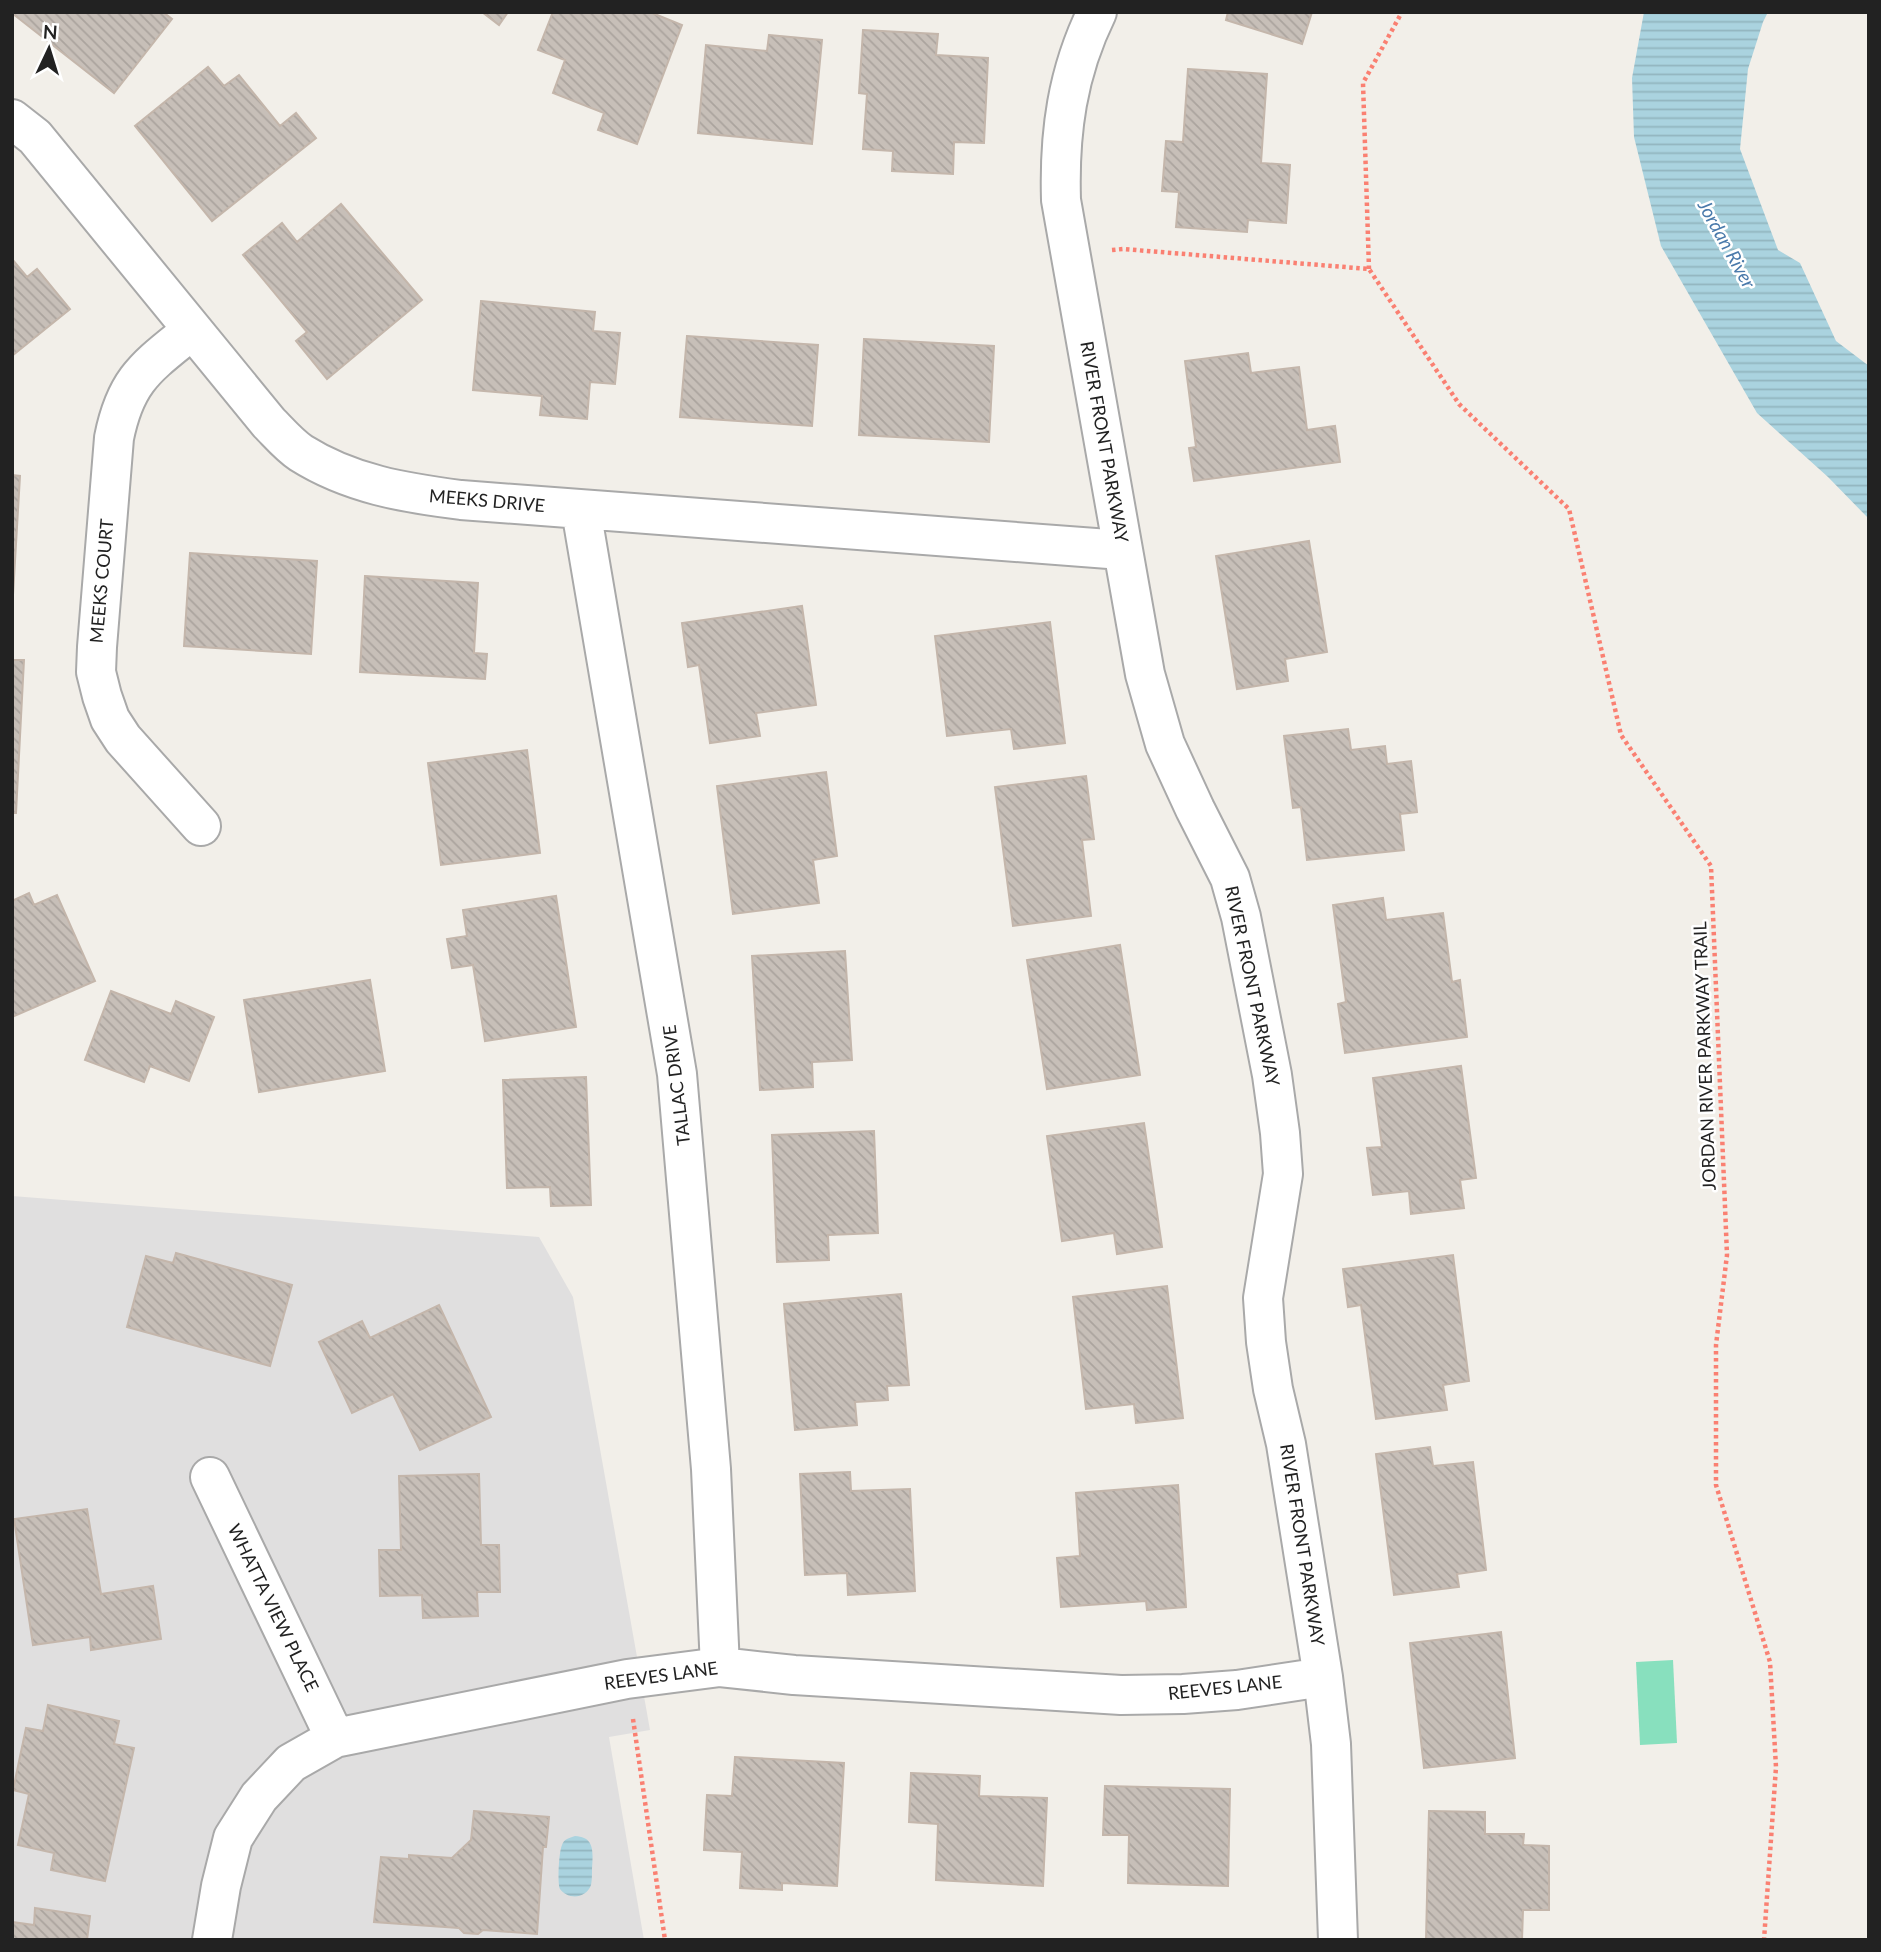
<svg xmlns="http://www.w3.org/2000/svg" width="1881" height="1952" font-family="Lato,sans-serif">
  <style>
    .residential { fill: #e0dfdf }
    .pitch { fill: #88e0be }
    .water { fill: url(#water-rules) }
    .building { fill: url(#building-back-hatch); stroke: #c4b6ab; stroke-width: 2 }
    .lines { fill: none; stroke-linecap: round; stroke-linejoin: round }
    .minor-casing { stroke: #a9a9a9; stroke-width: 42 }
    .path { stroke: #fa8072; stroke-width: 4.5; stroke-dasharray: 3.5 3.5; stroke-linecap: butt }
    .minor { stroke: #fff; stroke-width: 38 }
    .labels { text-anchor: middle; stroke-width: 5; stroke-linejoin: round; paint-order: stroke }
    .street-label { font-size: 18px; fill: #222; stroke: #fff }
    .water-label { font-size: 19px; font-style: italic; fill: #4a7aab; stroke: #fff }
  </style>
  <defs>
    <pattern id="water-rules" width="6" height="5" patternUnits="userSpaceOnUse" patternTransform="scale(1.75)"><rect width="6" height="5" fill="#aad3df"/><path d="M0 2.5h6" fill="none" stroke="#92b5bf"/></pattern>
    <pattern id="building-back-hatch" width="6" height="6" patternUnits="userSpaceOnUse" patternTransform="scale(1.75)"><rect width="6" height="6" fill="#c7bfb8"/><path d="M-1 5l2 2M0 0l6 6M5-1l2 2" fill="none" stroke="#aba49e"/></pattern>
  </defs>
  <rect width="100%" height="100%" fill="#f2efe9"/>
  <!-- residential -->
  <path class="residential" d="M12 1196 539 1237 573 1297 650 1730 609 1737 644 1940H12Z"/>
  <!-- pitch -->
  <path class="pitch" d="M1673 1660 1677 1743 1640 1745 1636 1662Z"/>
  <!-- water -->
  <path class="water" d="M1644 12H1768L1763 22 1748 69 1740 149 1778 250 1800 263 1836 341 1869 366V519L1828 477 1757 413 1661 246 1634 137 1632 78Z
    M575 1836C595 1837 593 1852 592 1869 592 1874 592 1881 591 1885 586 1899 568 1900 560 1889 557 1883 559 1851 562 1845 564 1839 569 1838 575 1836Z"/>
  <!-- building -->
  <path class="building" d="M15 12H163L172 19 114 93 13 14Z
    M482 12H508L499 25Z
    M553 12H650L682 25 637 144 598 130 604 113 553 93 565 60 538 50Z
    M1228 12H1312L1302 44 1226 20Z
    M863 30 938 34 936 55 988 58 984 143 954 142 953 174 892 171 893 151 863 149 867 94 859 93Z
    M769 35 822 40 812 144 698 133 706 45 767 51Z
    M208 67 224 86 239 75 280 126 296 113 316 138 212 221 135 126Z
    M1188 69 1267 74 1261 163 1290 165 1286 223 1248 220 1247 232 1176 227 1179 192 1162 191 1166 141 1183 142Z
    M341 204 422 300 327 379 296 341 307 332 243 255 282 223 297 242Z
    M12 259 27 277 37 269 70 309 12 356Z
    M481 301 595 312 593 331 620 333 615 384 590 382 587 419 540 415 542 396 473 390Z
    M687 336 818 345 812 426 680 417Z
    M864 339 994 346 989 442 859 435Z
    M1248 353 1251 373 1299 367 1307 430 1335 426 1340 462 1194 481 1189 448 1196 447 1185 361Z
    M12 475 20 476 12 612Z
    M1309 541 1327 652 1285 659 1288 681 1237 689 1216 556Z
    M190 553 317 561 311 654 184 646Z
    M365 576 478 583 474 653 487 654 485 679 360 672Z
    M802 606 816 705 756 713 760 736 710 743 699 665 688 667 682 623Z
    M1050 622 1065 743 1014 749 1011 729 947 736 935 636Z
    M12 660H24L16 813H12Z
    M1348 729 1351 750 1385 746 1387 764 1411 761 1417 812 1400 814 1404 850 1307 860 1301 807 1293 808 1284 736Z
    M527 750 540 853 441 865 428 763Z
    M826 772 837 856 813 860 819 903 733 914 717 786Z
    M1086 776 1094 839 1082 840 1091 916 1013 926 995 787Z
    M29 893 34 905 57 895 95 981 12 1017V901Z
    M556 896 576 1027 485 1041 473 965 452 968 447 939 467 936 463 910Z
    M1383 898 1386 920 1443 913 1452 982 1460 980 1467 1037 1345 1053 1338 1004 1346 1002 1333 905Z
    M1120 945 1140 1075 1047 1089 1027 960Z
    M845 951 852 1060 812 1062 813 1087 760 1090 752 956Z
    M370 980 385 1071 259 1092 244 1000Z
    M111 991 171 1014 176 1001 214 1017 189 1081 150 1066 144 1082 85 1060Z
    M1461 1066 1476 1178 1460 1180 1464 1208 1411 1214 1409 1191 1373 1195 1367 1148 1382 1147 1373 1078Z
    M586 1077 591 1205 551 1206 550 1187 507 1188 503 1080Z
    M1144 1123 1162 1247 1117 1254 1114 1233 1062 1241 1047 1136Z
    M874 1131 878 1233 828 1235 829 1260 777 1262 772 1135Z
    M176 1253 292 1285 270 1366 127 1327 146 1256 173 1263Z
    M1453 1255 1469 1381 1443 1385 1447 1410 1376 1419 1361 1305 1348 1307 1343 1269Z
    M1167 1286 1183 1418 1136 1423 1134 1404 1086 1409 1073 1297Z
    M901 1294 909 1385 887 1386 888 1400 855 1402 857 1425 795 1430 784 1304Z
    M439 1305 491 1417 420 1450 393 1394 352 1413 319 1342 362 1321 370 1338Z
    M1430 1447 1433 1466 1473 1462 1486 1570 1457 1574 1459 1587 1394 1595 1376 1454Z
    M850 1472 851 1491 910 1489 915 1591 848 1595 847 1573 805 1575 800 1474Z
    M479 1474 481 1545H499L500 1592H477L478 1616 423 1618 422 1595 380 1596 379 1550H401L399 1476Z
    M1178 1485 1186 1607 1147 1610 1146 1601 1061 1607 1057 1558 1080 1556 1076 1493Z
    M87 1509 101 1594 153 1586 161 1639 91 1650 90 1637 33 1645 14 1519Z
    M1501 1632 1515 1758 1424 1768 1410 1643Z
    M48 1705 119 1721 114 1744 134 1748 105 1881 51 1870 54 1853 18 1845 29 1794 13 1790 26 1728 43 1731Z
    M735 1757 844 1763 837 1886 782 1883V1890L740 1888 742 1852 704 1850 707 1795 732 1796Z
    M911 1773 980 1776 979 1796 1047 1798 1043 1886 936 1880 938 1824 909 1822Z
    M1105 1786 1230 1789 1228 1886 1128 1883 1129 1835H1103Z
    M474 1811 549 1817 546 1847H543L537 1934 483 1930 478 1934 464 1933 459 1928 374 1922 381 1857 409 1859V1855L452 1858 471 1840Z
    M1429 1811 1485 1812V1834H1524L1523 1845 1549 1846V1910H1523L1522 1940H1426Z
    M35 1908 90 1916 87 1940H12V1922L34 1925Z"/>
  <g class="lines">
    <defs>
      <path id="minor" d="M1097 12C1067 73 1059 133 1061 200L1145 674 1165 744 1195 809 1230 878 1241 917 1272 1075 1280 1133 1283 1174 1263 1298 1266 1342 1273 1389 1286 1444 1323 1677 1331 1744 1338 1940
        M12 119 35 137 269 423C279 433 289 445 301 453 350 484 405 493 461 500L1122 550
        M192 330C148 366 126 378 114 438L97 647 96 672 102 696 110 719 123 739 201 826
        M581 510 677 1074 711 1469 720 1667
        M210 1477 335 1738
        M212 1940 221 1886 233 1838 259 1797 291 1763 335 1738 627 1679 720 1667 794 1675 1121 1695 1183 1694 1237 1690 1323 1677"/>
    </defs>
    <!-- minor casing -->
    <use href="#minor" class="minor-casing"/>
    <!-- path -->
    <path class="path" d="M1112 250 1123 249 1369 269 1459 404 1569 509 1621 735 1711 866 1727 1255 1716 1345V1485L1770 1662 1776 1767 1764 1940
      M1369 269 1363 83 1402 12
      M633 1719 665 1940"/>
    <!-- minor -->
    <use href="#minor" class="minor"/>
  </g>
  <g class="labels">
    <!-- street labels -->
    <g class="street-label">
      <text transform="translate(1104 442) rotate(80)" y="6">RIVER FRONT PARKWAY</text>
      <text transform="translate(487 501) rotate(5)" y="6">MEEKS DRIVE</text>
      <text transform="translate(102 581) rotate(-85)" y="6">MEEKS COURT</text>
      <text transform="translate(1252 986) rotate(78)" y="6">RIVER FRONT PARKWAY</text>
      <text transform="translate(1705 1056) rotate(-92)" y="6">JORDAN RIVER PARKWAY TRAIL</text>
      <text transform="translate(677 1085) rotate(-97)" y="6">TALLAC DRIVE</text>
      <text transform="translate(1302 1545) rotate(81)" y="6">RIVER FRONT PARKWAY</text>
      <text transform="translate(273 1608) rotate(64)" y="6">WHATTA VIEW PLACE</text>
      <text transform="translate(661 1676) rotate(-8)" y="6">REEVES LANE</text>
      <text transform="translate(1225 1688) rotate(-6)" y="6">REEVES LANE</text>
    </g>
    <!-- water labels -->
    <g class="water-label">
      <text transform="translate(1727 244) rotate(61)" y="7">Jordan River</text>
    </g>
  </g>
  <!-- border -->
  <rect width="1881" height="1952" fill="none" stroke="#222222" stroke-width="28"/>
  <!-- north arrow -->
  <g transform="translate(49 49) rotate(4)" stroke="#ffffff" stroke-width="5" paint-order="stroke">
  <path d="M0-5L12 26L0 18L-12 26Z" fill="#222222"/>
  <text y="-10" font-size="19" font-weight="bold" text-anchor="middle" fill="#222222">N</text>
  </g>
</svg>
